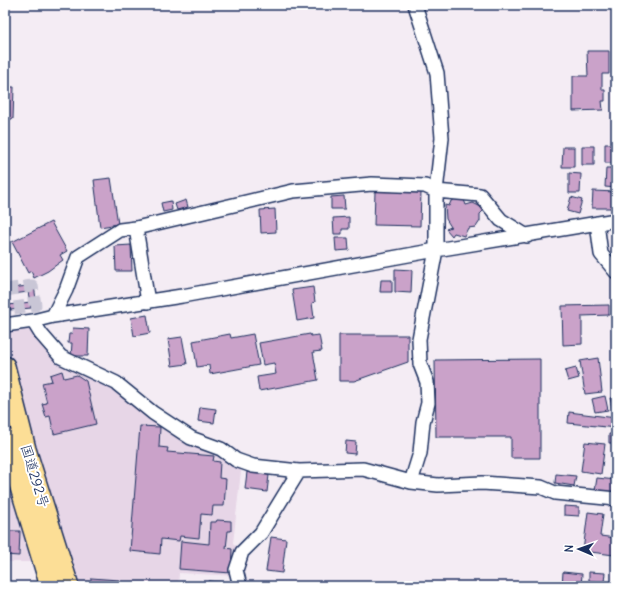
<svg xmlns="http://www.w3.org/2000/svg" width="621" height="591" font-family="Delius,'Klee One',sans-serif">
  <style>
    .built { fill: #e7d6e7 }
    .building { fill: #caa2c9; stroke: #1b2f5e }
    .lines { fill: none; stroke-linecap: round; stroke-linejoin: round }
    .minor-tunnel { stroke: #c9c6d6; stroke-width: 13; stroke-dasharray: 13 6; stroke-linecap: butt }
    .minor-casing { stroke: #1b2f5e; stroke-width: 16 }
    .highway-casing { stroke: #1b2f5e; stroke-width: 22 }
    .minor { stroke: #fff; stroke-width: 13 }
    .highway { stroke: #fcde96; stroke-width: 19 }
    .labels { text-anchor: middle; stroke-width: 4; stroke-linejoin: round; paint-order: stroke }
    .street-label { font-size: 14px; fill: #1b2f5e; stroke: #fff }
  </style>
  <rect width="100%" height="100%" fill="#f4ecf4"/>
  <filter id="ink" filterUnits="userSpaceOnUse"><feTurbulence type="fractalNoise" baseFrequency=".025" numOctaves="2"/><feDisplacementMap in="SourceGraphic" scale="8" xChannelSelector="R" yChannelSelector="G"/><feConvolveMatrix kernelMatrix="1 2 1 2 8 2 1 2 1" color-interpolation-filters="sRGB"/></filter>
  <g filter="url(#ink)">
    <!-- built -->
    <path class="built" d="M33 321 61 357 153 413 242 462 233 543 242 552 238 576 179 573 178 586H79L20 395 5 334V325Z
      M5 476 31 562H5Z"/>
    <!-- building -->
    <path class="building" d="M587 51H609V74H602V90H605V101H602L603 110 573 111V76H588Z
      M5 87H14L13 119H5Z
      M605 144H616V163H605Z
      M582 146H594V165H582Z
      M563 147H574V167H562Z
      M606 168H616V188L605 187Z
      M569 173 581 174 580 193H569Z
      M111 178 118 224 100 227 94 180Z
      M375 191 421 192 420 226 374 225Z
      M593 191 616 192V208H592Z
      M344 196 345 209H331V197Z
      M571 197 582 200 578 214 567 211Z
      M458 198 464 200 466 205 473 203 485 209 480 214V221L476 227 468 228 464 236 454 233 452 236 446 229 451 227 446 219 445 205 449 206 451 201Z
      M186 200 188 207 177 210 175 204Z
      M171 201 172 210 163 212 161 203Z
      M275 209 276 232 261 233 260 210Z
      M349 217V229H342V234H334L333 218Z
      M51 222 67 251 60 255 63 260 48 271 34 278 31 271 28 273 12 242Z
      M335 238H348L349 250 336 251Z
      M131 245 132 271H116L115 246Z
      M395 269 412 270 411 293 395 292Z
      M381 280H392V292H380Z
      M34 285 37 307 31 308 27 286Z
      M27 286 28 292 5 295V289Z
      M313 287 315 302 312 303 314 318 297 321 292 290Z
      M30 302 31 308 10 310 9 305Z
      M609 305V315L582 316V344L563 345 562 306Z
      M147 315 150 333 134 336 131 318Z
      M73 328 89 329 88 356H71L72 343H68L69 334H72Z
      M230 334 231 338 253 334 259 365 210 374 209 365 197 367 193 341Z
      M310 334 311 336 319 335 322 351 313 352 318 380 259 391 257 377 276 374 274 363 263 365 259 343Z
      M339 335H408V362L354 381H339Z
      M182 337 187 364 172 366 168 339Z
      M598 358 602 392 585 394 580 361Z
      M540 359V458H511V437H436L435 360Z
      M576 368 579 378 568 381 565 371Z
      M62 371 64 378 77 375 86 381 96 424 54 434 50 416 46 417 42 404 47 403 42 383 52 381 50 375Z
      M605 396 608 410 595 412 592 399Z
      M610 398H616V407L612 408Z
      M200 407 216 409 214 423 198 421Z
      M569 412 616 418V428L568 423Z
      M140 426 160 427 159 447 168 448 167 452 214 456 213 461 220 462 219 478 226 479 224 506H213L212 515 201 514 199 538 180 536 179 541 161 539 160 554 130 551Z
      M609 434H616V443H609Z
      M346 441 356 442 355 454 345 453Z
      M585 442 605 444 601 474 581 471Z
      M247 472 269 475 267 492 245 489Z
      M556 474 576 476 574 486 555 483Z
      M597 478 616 480V492L595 490Z
      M564 506 579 507V516L564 515Z
      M588 512 603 514 600 536 616 538 614 555 583 551Z
      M613 517H616V530L611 529Z
      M217 520 231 521V531H228L226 548 232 549 231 573 179 569 181 541 209 544 210 522H216Z
      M5 531H20L19 556 5 555Z
      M271 537 286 539 282 573 266 571Z
      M563 572 582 574 581 586H562Z
      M589 572 605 573 604 582 589 581Z
      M91 578 119 580 118 586H90Z
      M209 581 221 582V586H208Z"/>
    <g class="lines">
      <!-- minor-tunnel -->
      <path class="minor-tunnel" d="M5 290 32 286 35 305 14 308"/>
      <defs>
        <path id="minor" d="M597 223 601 254 616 272
          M136 228 148 302
          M53 316 66 290 78 257 120 230 136 228 293 191 372 184 425 186 436 191 480 195 501 220 527 236
          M33 321 41 334 61 357 116 383 153 413 191 438 221 449 236 460 253 466 299 471 363 469 411 482 438 485 482 483 541 487 555 493 616 499
          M5 325 33 321 53 316 182 296 436 250 616 220
          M411 482 420 453 423 422 428 403 427 382 420 364 419 339 436 250V191L442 138 437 73 415 5
          M240 586 236 570 242 552 261 533 299 471"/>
        <path id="highway" d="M5 366 26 449 69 586
          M5 438 50 586"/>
      </defs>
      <!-- minor casing -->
      <use href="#minor" class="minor-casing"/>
      <!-- highway casing -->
      <use href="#highway" class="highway-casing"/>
      <!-- minor -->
      <use href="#minor" class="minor"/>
      <!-- highway -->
      <use href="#highway" class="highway"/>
    </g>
  </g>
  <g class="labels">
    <!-- street labels -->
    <g class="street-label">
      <text transform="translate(35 476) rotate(73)" y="5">国道292号</text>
    </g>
  </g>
  <!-- margin -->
  <rect width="621" height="591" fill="none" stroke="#fff" stroke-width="20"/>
  <rect x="10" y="10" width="601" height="571" fill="none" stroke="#1b2f5e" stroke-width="1.5" filter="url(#ink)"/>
  <!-- north arrow -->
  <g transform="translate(579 549) rotate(272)" stroke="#ffffff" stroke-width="3" paint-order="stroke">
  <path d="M0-3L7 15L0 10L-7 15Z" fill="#1b2f5e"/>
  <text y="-6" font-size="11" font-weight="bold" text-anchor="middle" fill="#1b2f5e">N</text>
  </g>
</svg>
